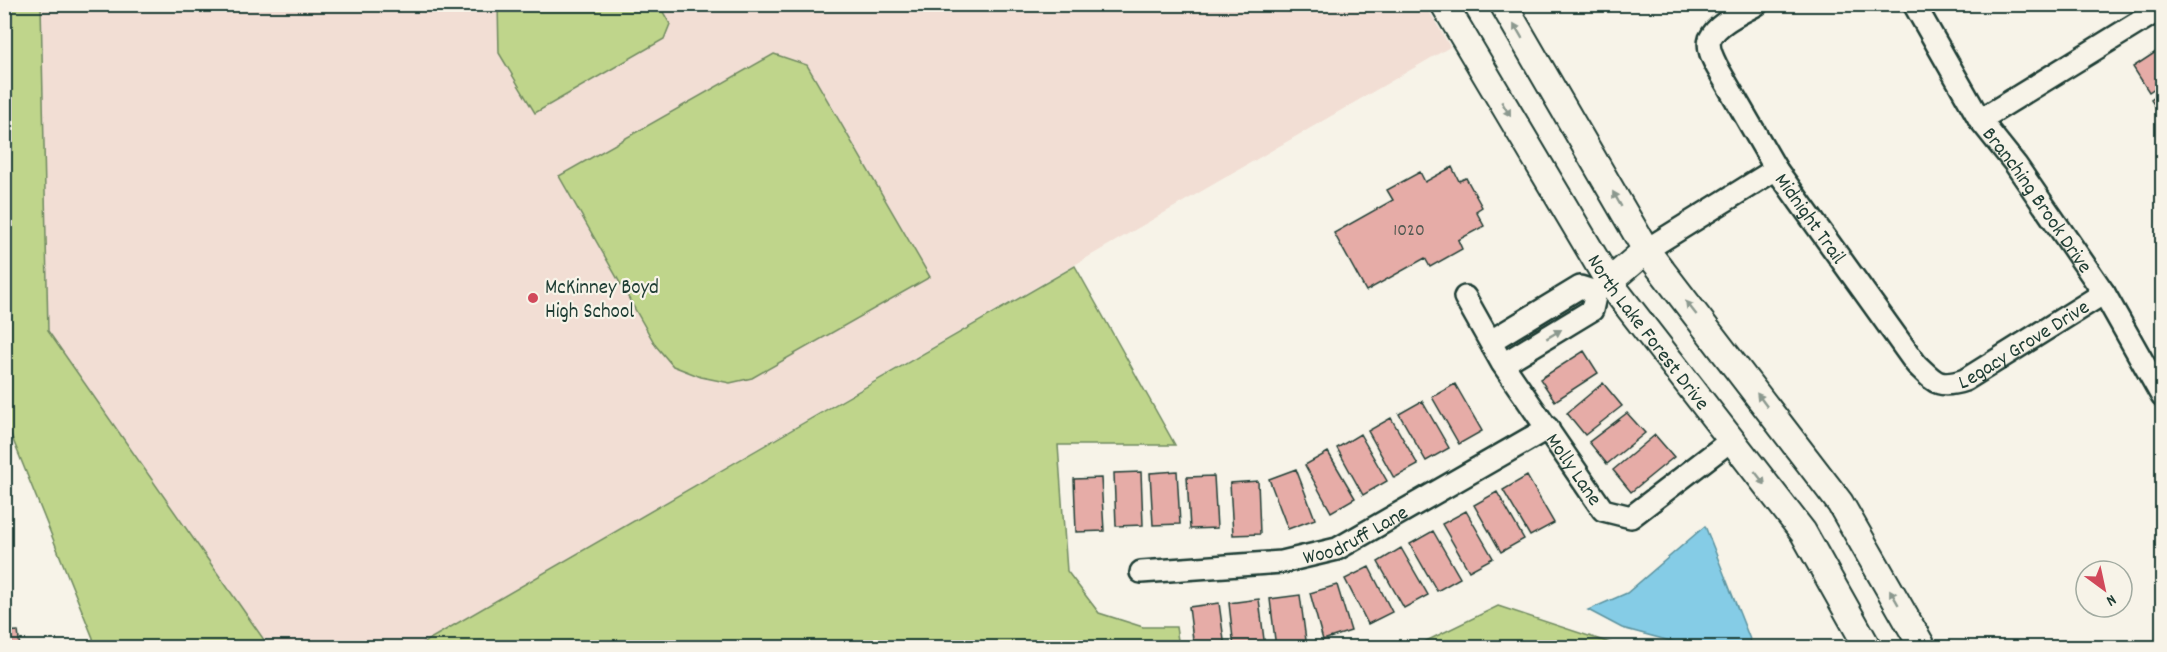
<svg xmlns="http://www.w3.org/2000/svg" width="2167" height="652" font-family="Dekko,sans-serif">
  <style>
    .built { fill: #f2ded4 }
    .green { fill: #bfd58b; stroke: #6f8960; stroke-width: 1.5 }
    .water { fill: #85cce6; stroke: #5c939f; stroke-width: 1.5 }
    .building { fill: #e6aca7; stroke: #1f3d34; stroke-width: 1.5 }
    .lines { fill: none; stroke-linecap: round; stroke-linejoin: round }
    .minor-casing { stroke: #1f3d34; stroke-width: 26 }
    .major-casing { stroke: #1f3d34; stroke-width: 30 }
    .minor { stroke: #f7f3e8; stroke-width: 21 }
    .major { stroke: #f7f3e8; stroke-width: 26 }
    .oneway { fill: #8b988e }
    .poi-dot { fill: #d1495b; stroke: #f7f3e8; stroke-width: 2 }
    .labels { text-anchor: middle; stroke-width: 4.5; stroke-linejoin: round; paint-order: stroke }
    .number-label { font-size: 18px; fill: #515951 }
    .street-label { font-size: 21px; fill: #1f3d34; stroke: #f7f3e8 }
    .poi-label { font-size: 21px; fill: #1f3d34; stroke: #f7f3e8; text-anchor: start }
  </style>
  <rect width="100%" height="100%" fill="#f7f3e8"/>
  <filter id="ink" filterUnits="userSpaceOnUse"><feTurbulence type="fractalNoise" baseFrequency=".0167" numOctaves="2"/><feDisplacementMap in="SourceGraphic" scale="12" xChannelSelector="R" yChannelSelector="G"/><feConvolveMatrix kernelMatrix="1 2 1 2 8 2 1 2 1" color-interpolation-filters="sRGB"/></filter>
  <g filter="url(#ink)">
    <!-- built -->
    <path class="built" d="M1425 4 1450 47 416 647 269 648 48 331 41 5Z"/>
    <!-- green -->
    <path class="green" d="M498 4 659 5 670 24 664 39 535 113 499 53Z
      M4 5H41L48 331 269 647H93V638L5 420Z
      M774 54 807 65 930 277 752 378 730 383 701 377 673 366 656 346 559 176Z
      M1075 266 1175 445H1058L1067 571 1099 613 1143 627H1176L1179 647H416Z
      M1498 606 1622 647H1414Z"/>
    <!-- water -->
    <path class="water" d="M1705 526 1753 647 1689 646 1622 628 1588 610 1627 593Z"/>
    <!-- building -->
    <path class="building" d="M2162 48V83L2149 92 2133 67Z
      M2162 92V117L2151 100Z
      M1452 167 1459 181 1466 178 1482 207 1476 211 1484 226 1458 240 1462 249 1430 267 1425 258 1366 291 1334 233 1393 200 1387 190 1420 172 1425 182Z
      M1584 351 1598 373 1555 401 1540 379Z
      M1603 383 1622 406 1585 435 1567 413Z
      M1455 384 1482 431 1459 444 1432 397Z
      M1422 401 1449 448 1426 461 1399 414Z
      M1627 413 1645 433 1607 464 1589 442Z
      M1391 418 1418 465 1394 478 1368 431Z
      M1360 434 1387 481 1363 495 1337 448Z
      M1655 435 1674 457 1631 492 1613 470Z
      M1328 452 1355 498 1331 512 1305 465Z
      M1296 469 1315 519 1288 529 1269 479Z
      M1177 471 1180 524 1153 525 1150 473Z
      M1141 472 1143 525 1116 526 1114 473Z
      M1214 476 1217 528 1190 529 1187 477Z
      M1527 476 1554 523 1530 536 1503 490Z
      M1101 478 1104 531 1076 532 1074 479Z
      M1258 481 1260 534 1233 535 1230 483Z
      M1497 492 1524 539 1501 552 1474 505Z
      M1466 511 1493 558 1469 571 1442 524Z
      M1433 531 1460 578 1437 591 1410 544Z
      M1401 548 1428 595 1404 608 1378 562Z
      M1369 567 1392 612 1368 624 1345 579Z
      M1337 585 1351 631 1323 640 1310 593Z
      M1300 595 1307 648H1276L1270 599Z
      M1259 599 1265 648H1234L1229 603Z
      M1219 603 1225 648H1194L1189 607Z
      M18 631 20 648H4V632Z"/>
    <g class="lines">
      <defs>
        <g id="minor">
          <path id="s1" d="M1757 4C1742 13 1717 23 1710 39 1707 48 1713 59 1717 67L1776 169 1916 364C1935 382 1938 389 1965 380L2104 293"/>
          <path id="s2" d="M1914 4 1980 120 2016 165 2104 293 2162 396"/>
          <path d="M1980 120 2162 8"/>
          <path d="M1646 250 1776 169"/>
          <path id="s3" d="M1465 297 1502 363 1603 510 1631 517 1730 441"/>
          <path d="M1491 341 1580 287 1596 292"/>
          <path d="M1503 364 1592 310 1596 292"/>
          <path id="s4" d="M1141 572 1282 562 1337 549 1548 428"/>
        </g>
        <g id="major">
          <path id="s5" d="M1444 4 1609 282 1803 532 1868 648"/>
          <path d="M1503 4 1646 250 1840 503 1923 648"/>
          <path d="M1609 282 1646 250"/>
        </g>
      </defs>
      <!-- minor casing -->
      <use href="#minor" class="minor-casing"/>
      <!-- major casing -->
      <use href="#major" class="major-casing"/>
      <!-- minor -->
      <use href="#minor" class="minor"/>
      <!-- major -->
      <use href="#major" class="major"/>
    </g>
    <!-- one-way arrows -->
    <defs><path id="oneway-solid" d="M-6-.8H1V-3.2L6.5 0L1 3.2V.8H-6Z" transform="scale(1.5)"/></defs>
    <g class="oneway">
      <use href="#oneway-solid" transform="translate(1518 31) rotate(-120)"/>
      <use href="#oneway-solid" transform="translate(1506 109) rotate(59)"/>
      <use href="#oneway-solid" transform="translate(1617 199) rotate(-120)"/>
      <use href="#oneway-solid" transform="translate(1691 308) rotate(-128)"/>
      <use href="#oneway-solid" transform="translate(1554 334) rotate(-31)"/>
      <use href="#oneway-solid" transform="translate(1762 400) rotate(-127)"/>
      <use href="#oneway-solid" transform="translate(1760 478) rotate(52)"/>
      <use href="#oneway-solid" transform="translate(1894 597) rotate(-120)"/>
    </g>
  </g>
  <!-- markers -->
  <circle class="poi-dot" cx="533" cy="298" r="6"/>
  <g class="labels">
    <!-- number labels -->
    <g class="number-label">
      <text x="1409" y="235">1020</text>
    </g>
    <!-- street labels -->
    <g class="street-label">
      <text dy="7" stroke="none"><textPath href="#s2" startOffset="232">Branching Brook Drive</textPath></text>
      <text dy="7" stroke="none"><textPath href="#s1" startOffset="267">Midnight Trail</textPath></text>
      <text dy="7" stroke="none"><textPath href="#s5" startOffset="387">North Lake Forest Drive</textPath></text>
      <text dy="7" stroke="none"><textPath href="#s1" startOffset="572">Legacy Grove Drive</textPath></text>
      <text dy="7" stroke="none"><textPath href="#s3" startOffset="204">Molly Lane</textPath></text>
      <text dy="7" stroke="none"><textPath href="#s4" startOffset="220">Woodruff Lane</textPath></text>
    </g>
    <!-- poi labels -->
    <g class="poi-label">
      <text x="545" y="293">McKinney Boyd<tspan x="545" dy="24">High School</tspan></text>
    </g>
  </g>
  <!-- margin -->
  <rect width="2167" height="652" fill="none" stroke="#f7f3e8" stroke-width="24"/>
  <rect x="12" y="12" width="2143" height="628" fill="none" stroke="#1f3d34" stroke-width="2" filter="url(#ink)"/>
  <!-- north arrow -->
  <g transform="translate(2104 589) rotate(147)"><circle r="28" fill="#f7f3e8" stroke="#a1aaa0" stroke-width="1.5"/>
  <path d="M0-4.5L10 22L0 15L-10 22Z" fill="#d1495b"/>
  <text y="-9" font-size="16" font-weight="bold" text-anchor="middle" fill="#1f3d34">N</text>
  </g>
</svg>
